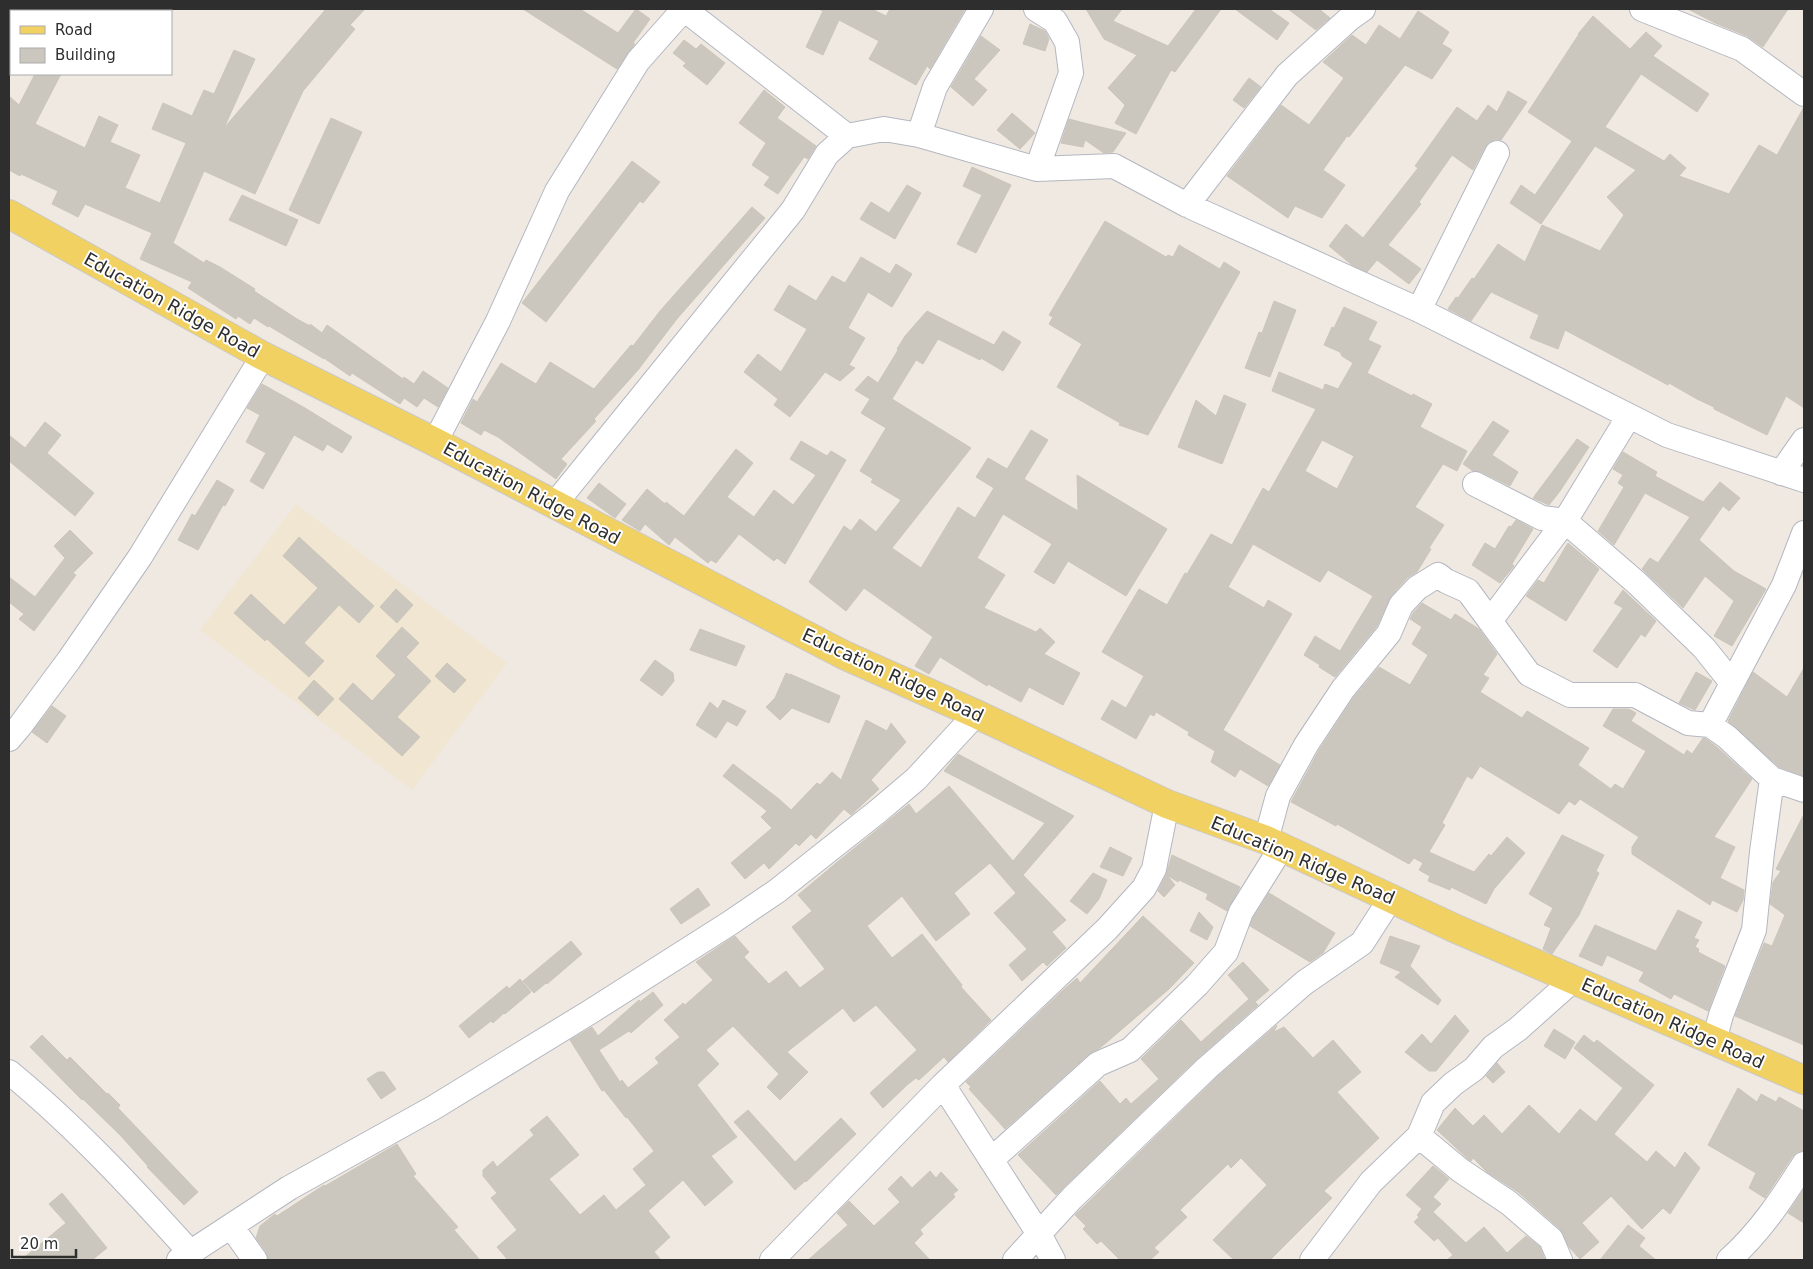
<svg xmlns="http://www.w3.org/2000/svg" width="1813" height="1269" font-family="'DejaVu Sans',sans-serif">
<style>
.education{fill:#f0e6d1}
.building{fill:#cbc7bf;stroke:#cbc5ba;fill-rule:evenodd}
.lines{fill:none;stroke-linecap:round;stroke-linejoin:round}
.minor-casing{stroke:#b4b7c1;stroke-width:26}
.major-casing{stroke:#c9c9c9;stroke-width:30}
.minor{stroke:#fff;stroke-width:24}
.major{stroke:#f2d163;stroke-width:28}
.labels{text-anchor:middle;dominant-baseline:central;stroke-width:4;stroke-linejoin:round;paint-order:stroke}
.street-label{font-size:18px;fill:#2e2e2e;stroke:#fff}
</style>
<rect width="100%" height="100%" fill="#efe9e1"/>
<path class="education" d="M296 504 507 663 412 790 200 630Z"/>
<path class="building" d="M326 9H365L350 25 355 29 303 91 255 194 204 171 173 243 204 263 206 260 220 267 255 289 254 291 297 319 310 326V324L322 333 327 325 403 379 404 377 414 384 423 371 448 388 438 407 424 398 417 407 404 398 400 404 352 373 350 376 324 358V359L269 326 268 327 254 318 250 324 238 316 236 319 188 288 192 282 140 259 152 233 85 204 78 217 52 204 58 191 21 174 20 176 9 170V96L19 105 35 74H61L35 124 85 148 99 116 118 125 110 142 140 155 125 188 160 203 186 143 152 129 163 103 192 116 204 90 214 94 234 50 255 59 224 128Z
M523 9H580L618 33 636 9 650 19 633 43 635 44 617 69Z
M819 9H872L886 16 890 9H965L930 69 927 66 916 85 869 59 879 41 839 20 823 55 806 47 823 11Z
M1086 9H1122L1113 21 1168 46 1196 9H1221L1175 72 1171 70 1136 134 1115 123 1125 105 1108 88 1137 55 1104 39Z
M1235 9H1269L1289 23 1277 40Z
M1288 9H1319L1330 18 1316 30Z
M1688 9H1788L1763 47 1747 36 1715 23Z
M1418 11 1449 32 1442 44 1452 50 1432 79 1405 65 1349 137 1347 136 1323 170 1345 185 1322 218 1295 206 1288 218 1227 176 1281 105 1309 125 1344 78 1323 62 1352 35 1366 45 1379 25 1400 39Z
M1593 16 1630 49 1646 32 1662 46 1653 56 1709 94 1697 112 1641 74 1605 127 1664 161 1670 154 1686 168 1679 176 1729 194 1759 145 1777 155 1804 107V408L1786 396 1767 435 1714 409V407L1697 399 1669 383 1668 385 1565 330 1558 349 1530 338 1539 315 1491 292 1471 321 1448 309 1456 297 1458 298 1472 278 1474 279 1498 244 1525 262 1542 225 1600 251 1624 215 1607 197 1636 170 1595 146 1541 224 1510 203 1521 185 1535 195 1572 141 1528 112 1579 34H1578Z
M1030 24 1045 31 1049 39 1045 51 1023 44Z
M981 36 1000 50 974 79 987 90 973 106 951 87Z
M684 40 696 49 701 44 725 63 707 85 683 66 686 63 673 53Z
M1249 78 1261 87 1244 108 1233 100Z
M764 90 785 107 777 118 816 146 808 159 804 157 778 194 764 185 770 177 752 165 766 143 739 123Z
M1508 91 1527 102 1501 140 1496 139 1489 142 1485 147 1473 170 1452 155 1419 202 1421 204 1388 245 1421 269 1409 284 1377 260 1367 272 1352 265 1329 246 1346 224 1363 238 1418 168 1415 166 1457 107 1477 121 1488 105 1497 112Z
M1012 113 1035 133 1020 149 997 130Z
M331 118 362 132 319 224 289 210Z
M1069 119 1088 124 1126 133 1113 152 1104 153 1085 140 1083 147 1061 143Z
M632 161 660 182 643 203 640 201 546 322 522 303Z
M972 167 1011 185 976 253 957 244 982 195 963 186Z
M907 185 921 193 895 239 860 219 871 202 889 213Z
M242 195 298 220 286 246 229 220Z
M752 207 765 218 676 320 638 370 594 419 596 421 561 459 567 464 556 479 498 437 484 430 481 435 461 423 473 399 477 402 501 363 536 384 550 362 594 389 631 345 633 346 660 311Z
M1105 221 1166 257 1168 255 1173 257 1179 245 1220 269 1224 262 1240 272 1148 435 1119 425 1120 423 1057 387 1082 344 1049 324 1053 317 1049 315Z
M861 257 890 274 896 264 912 274 892 307 868 292 848 328 865 338 849 365 855 368 840 381 825 372 790 417 774 405 778 399 744 372 758 354 781 372 807 329 774 310 789 285 816 301 832 276 845 283Z
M1274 301 1296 310 1270 377 1245 368 1259 332 1262 333Z
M1344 307 1377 322 1368 340 1381 346 1367 373 1412 396 1413 394 1432 404 1420 427 1467 451 1457 471 1443 464 1415 507 1444 525 1429 548 1431 549 1417 572 1407 578 1391 596 1377 626 1335 677 1319 667 1320 665 1304 655 1315 636 1340 651 1373 596 1328 570 1320 582 1253 544 1228 587 1264 608 1268 600 1292 614 1223 730 1280 765 1268 786 1240 769 1235 777 1211 762 1215 751 1188 735 1189 732 1156 712 1154 716 1150 714 1136 739 1101 719 1112 700 1126 708 1144 676 1102 652 1139 589 1167 605 1185 573 1187 574 1211 534 1232 545 1263 488 1269 492 1316 409 1272 391 1279 372 1323 390 1325 384 1338 389 1353 363 1342 356 1340 352 1324 345 1332 327 1334 328ZM1322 440 1354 456 1337 489 1305 471Z
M927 311 994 345 1003 331 1021 342 1003 371 981 358 980 360 938 339 923 364 916 360 892 399 971 448 892 548 921 568 958 507 975 518 994 488 976 477 988 458 1007 469 1031 430 1048 440 1024 479 1078 511 1077 475 1167 529 1126 596 1068 561 1054 584 1034 572 1052 544 1003 514 977 558 1005 575 984 608 1036 632 1040 628 1055 642 1044 654 1080 673 1063 705 1029 687 1021 702 988 684 987 686 940 657 929 674 915 666 933 637 864 588 846 611 809 582 844 526 851 531 860 519 876 532 901 500 871 482 873 479 860 471 886 428 861 413 870 399 855 390 868 376 878 383 898 350 897 349 905 336Z
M262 384 305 408 352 437 342 453 327 444 323 451 294 435 263 489 250 481 266 453 246 442 260 415 247 408Z
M1224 395 1246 404 1222 464 1178 447 1196 400 1216 416Z
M1493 421 1509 431 1492 455 1518 472 1510 486 1481 472 1473 471 1463 464Z
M45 422 61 435 47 453 94 493 75 516 9 461V435L25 448Z
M1577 439 1589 447 1560 491 1549 505 1533 498Z
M801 441 827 456 831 451 846 460 785 564 777 558 774 561 739 534 716 563 711 560 708 563 675 537 669 545 645 524 640 531 622 520 647 489 665 504 666 502 684 516 736 449 753 463 727 497 754 517 774 490 793 505 816 475 790 459Z
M1623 452 1657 472 1655 476 1703 502 1720 482 1740 498 1729 511 1723 506 1699 540 1734 571 1766 589 1732 646 1714 636 1734 601 1705 576 1683 608 1642 569 1650 558 1658 563 1690 517 1645 493 1614 545 1598 531 1624 487 1618 483 1623 475 1613 469Z
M217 480 234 490 225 506 223 505 198 550 178 540 192 514 195 516Z
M599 483 626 504 615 518 587 498Z
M1516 520 1533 529 1512 564 1514 566 1500 583 1472 565 1485 543 1495 549 1509 526 1511 527Z
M70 530 93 553 73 573 76 575 34 631 19 619 24 614 9 602V577L35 597 65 558 54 546Z
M299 537 374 606 359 623 339 605 304 643 324 661 309 677 267 639 265 641 234 613 251 594 284 625 318 588 283 556Z
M1568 543 1599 569 1566 621 1526 596 1538 580 1544 583Z
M396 589 413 605 397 623 380 607Z
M1623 590 1656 621 1645 637 1641 634 1617 668 1593 651 1623 608 1614 603Z
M1422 603 1451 620 1455 614 1479 629 1497 654 1483 675 1489 678 1480 692 1522 718 1527 711 1589 748 1578 765 1611 789 1615 784 1623 789 1646 751 1603 726 1613 709H1629L1636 713 1631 721 1684 755 1687 750 1692 754 1703 738H1705L1718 748 1752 779 1714 837 1735 847 1720 878 1744 890 1743 900 1737 912 1712 900 1710 905 1632 854V847L1639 837 1580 799 1575 805 1569 801 1559 814 1480 766 1472 779 1467 776 1442 823 1445 825 1429 852 1474 872 1489 854 1491 856 1507 837 1525 853 1494 889 1486 904 1451 887 1450 890 1428 881 1430 876 1419 870 1423 863 1414 858 1409 864 1337 824 1336 826 1291 802 1318 752 1354 697 1379 667 1410 685 1428 655 1412 644 1422 627 1410 619 1413 613Z
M402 627 419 643 406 657 431 681 397 717 420 737 402 756 339 699 353 683 372 701 396 675 376 656Z
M700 629 745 646 736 666 690 650Z
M655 660 673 673 674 681 662 696 640 680Z
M447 663 466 680 454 693 435 676Z
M1804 668V776L1779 767 1728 721 1753 672 1787 697Z
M1696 672 1712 681 1695 710 1679 703Z
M786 673 790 675V674L840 696 829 723 792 708 780 720 766 707 775 698Z
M314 680 334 699 318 716 298 698Z
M723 700 746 711 737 726 727 721 716 738 696 725 710 702 718 709Z
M52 706 66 716 47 743 32 732Z
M866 720 887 731 891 723 906 742 871 780 879 789 851 815 844 809 816 839 811 834 799 846 796 843 769 869 764 863 745 879 731 863 772 828 761 817 767 811 723 776 733 764 779 799 791 810 817 783 820 785 832 772 841 780Z
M958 754 1074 816 1023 875 1066 920 1052 932 1066 948 1047 966 1043 962 1022 981 1009 965 1027 949 994 913 1016 893 990 863 954 893 970 914 936 941 902 896 867 926 892 958 922 934 962 985 961 987 991 1020 948 1062 944 1057 919 1080 916 1078 907 1085 883 1108 870 1093 917 1050 876 1005 854 1022 843 1008 787 1052 808 1072 780 1100 767 1087 779 1074 733 1026 706 1050 719 1064 697 1085 737 1137 711 1156 733 1182 705 1206 683 1180 648 1211 670 1237 654 1252 661 1260H508L497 1247 517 1230 491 1198 497 1193 483 1176V1170L493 1161 497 1167 534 1135 530 1130 547 1116 579 1155 549 1179 580 1215 604 1195 616 1210 646 1185 633 1169 654 1151 627 1117 626 1118 604 1090 602 1091 570 1040 592 1027 598 1036 639 1000 640 1002 653 992 663 1005 631 1033 629 1031 599 1050 620 1082 622 1080 628 1088 659 1063 655 1058 680 1037 664 1020 683 1003 685 1005 713 980 696 962 735 936 749 952 744 957 769 984 786 971 800 988 825 969 792 927 812 911 798 895 835 864 909 804 916 814 949 786 1013 861 1045 823 944 771Z
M1804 814V1045L1735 1016 1764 943 1772 946 1785 915 1770 904 1773 882 1781 871 1776 869Z
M1562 835 1604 855 1596 871 1599 873 1579 915 1552 954 1543 949 1551 928 1544 925 1553 908 1529 894Z
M1110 847 1132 858 1123 876 1100 867Z
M1172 855 1240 887 1227 911 1206 899 1208 894 1179 880 1178 882 1167 875 1175 885 1164 897 1158 891 1166 875Z
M1093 873 1107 880 1099 899 1087 914 1070 901Z
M698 888 710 905 681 924 670 909Z
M1269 893 1335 933 1323 953 1310 962 1250 926 1253 918Z
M1678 910 1702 922 1694 938 1699 940 1695 947 1699 949 1698 952 1725 966 1708 1011 1674 994 1671 999 1639 981 1644 972 1607 955 1602 966 1579 956 1595 925 1656 951Z
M1199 912 1213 927 1207 940 1190 931Z
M1143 916 1194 963 1169 989 1100 1048 1089 1054 1005 1129 969 1089 971 1087 966 1082 1061 992 1077 978 1080 983Z
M1390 936 1420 946 1410 966 1441 1000 1438 1005 1395 977 1401 972 1380 963Z
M571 941 582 954 547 984 546 983 534 993 523 981Z
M1243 962 1269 990 1255 1002 1258 1005 1198 1058 1056 1195 1018 1155 1100 1081 1120 1104 1126 1098 1131 1104 1159 1079 1141 1059 1181 1020 1201 1042 1249 999 1228 975Z
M520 979 531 992 505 1014 504 1013 493 1023 491 1021 469 1038 459 1026 507 986 509 989Z
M1455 1015 1469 1031 1436 1071H1429L1405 1052 1422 1034 1431 1044Z
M1277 1025 1274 1032 1284 1027 1313 1058 1333 1040 1361 1072 1337 1092 1379 1138 1324 1191 1332 1198 1270 1260H1234L1213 1240 1267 1185 1241 1158 1231 1168 1228 1164 1180 1210 1187 1217 1154 1248 1159 1252 1150 1260H1120L1101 1241 1097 1244 1083 1229 1086 1226 1075 1215 1216 1078Z
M1554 1029 1575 1042 1565 1059 1544 1046Z
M42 1035 67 1060 70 1057 107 1094 108 1093 120 1105 118 1108 198 1192 184 1205 147 1167 148 1166 120 1135 83 1099 82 1100 30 1047Z
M1584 1035 1594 1043 1597 1040 1654 1085 1614 1134 1647 1162 1656 1151 1675 1168 1685 1152 1700 1168 1670 1214 1663 1208 1642 1229 1611 1196 1582 1223 1599 1242 1580 1259 1569 1247 1560 1229 1518 1192 1487 1172 1473 1158 1471 1161 1468 1159 1437 1130 1455 1108 1473 1126 1484 1115 1502 1134 1529 1105 1559 1134 1580 1109 1596 1122 1623 1088 1574 1048Z
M1497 1063 1505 1072 1493 1083 1486 1076Z
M378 1072H384L396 1089 381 1099 367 1079Z
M1738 1088 1757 1102 1761 1094 1776 1102 1779 1097 1804 1111V1150L1797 1152 1792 1157 1765 1198 1749 1188 1756 1173 1708 1145Z
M748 1110 795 1162 841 1118 856 1134 806 1182 805 1181 795 1190 734 1122Z
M397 1144 416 1174 413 1176 458 1227 454 1230 480 1260H268L266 1252 256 1238 260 1226 275 1214 277 1216 324 1185 325 1186Z
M1433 1166 1449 1179 1433 1197 1441 1204 1433 1212 1466 1243 1484 1227 1507 1253 1526 1236 1540 1247 1545 1260H1447L1453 1255 1438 1238 1434 1241 1414 1222 1419 1217 1417 1215 1422 1209 1406 1195Z
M930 1171 936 1178 941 1172 958 1190 953 1194 955 1197 920 1230 923 1234 914 1243 930 1260H808L848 1225 837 1213 849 1201 874 1226 900 1202 888 1189 901 1176 912 1188Z
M1804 1189V1223L1788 1213Z
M62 1193 107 1248 92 1260H21L66 1223 49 1204Z
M1628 1225 1645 1238 1639 1246 1656 1260H1600Z"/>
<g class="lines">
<g class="minor-casing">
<path id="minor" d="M684 9 847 136
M1036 9 1055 21 1067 42 1071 73 1037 169
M1642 9 1742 49 1804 94
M919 135 935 87 981 9
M1187 205 1287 75 1349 19 1363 9
M1419 310 1497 153
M435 442 498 321 557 191 638 61 684 9
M1781 473 1804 440
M1475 484 1542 518 1565 521 1638 584 1704 648 1732 683
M554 505 793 210 827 154 847 136 884 129 919 135 1037 169 1114 166 1187 205 1419 310 1667 435 1804 480
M1804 533 1784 585 1710 725 1727 737 1772 779 1804 790
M1490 621 1565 521 1629 416
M9 739 20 726 69 660 140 557 263 356
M1266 840 1278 796 1306 745 1343 689 1389 633 1401 605 1417 588 1438 575 1446 581 1468 591 1529 674 1570 695H1635L1688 723 1710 725
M1714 1041 1721 1015 1754 930 1762 852 1772 779
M9 1072C75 1126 133 1189 190 1252
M943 1085 1039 1234 1053 1260
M1419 1136 1460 1170 1509 1203 1551 1239 1560 1260
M991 1160 1098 1064 1130 1050 1197 985 1226 952 1241 912 1281 848
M231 1226 255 1260
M179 1260 289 1188 433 1108 590 1012 730 923 777 891 877 812 916 779 976 714
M772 1260 943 1085 1107 929 1144 888 1154 869 1167 804
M1015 1260 1072 1198 1207 1068 1304 983 1362 943 1391 898
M1312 1260 1371 1182 1419 1136 1433 1103 1453 1084 1474 1069 1493 1047 1518 1029 1573 980
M1729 1260C1761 1231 1781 1200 1804 1164"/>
</g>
<g class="major-casing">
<path id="major" d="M9 214 263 356 435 442 844 655 976 714 1167 804 1266 840 1454 928 1804 1080"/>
</g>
<use href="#minor" class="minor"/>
<use href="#major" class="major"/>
</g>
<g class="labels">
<g class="street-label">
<text transform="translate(172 305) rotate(29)">Education Ridge Road</text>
<text transform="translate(532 493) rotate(28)">Education Ridge Road</text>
<text transform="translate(893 675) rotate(25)">Education Ridge Road</text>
<text transform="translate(1303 860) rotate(23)">Education Ridge Road</text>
<text transform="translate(1673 1023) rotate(24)">Education Ridge Road</text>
</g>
</g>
<rect width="1813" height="1269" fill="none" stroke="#2e2e2e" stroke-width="20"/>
<rect x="10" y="10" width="162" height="65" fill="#ffffff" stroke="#ababab"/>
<rect x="20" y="26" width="25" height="8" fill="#f2d163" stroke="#ababab"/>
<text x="55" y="35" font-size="15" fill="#2e2e2e">Road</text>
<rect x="20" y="48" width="25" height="15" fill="#cbc7bf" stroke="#ababab"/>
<text x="55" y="60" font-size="15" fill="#2e2e2e">Building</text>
<path d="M12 1249v8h64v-8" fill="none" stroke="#2e2e2e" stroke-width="2.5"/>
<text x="20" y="1249" font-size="15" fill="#2e2e2e" stroke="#ffffff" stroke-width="4" paint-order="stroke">20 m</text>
</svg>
